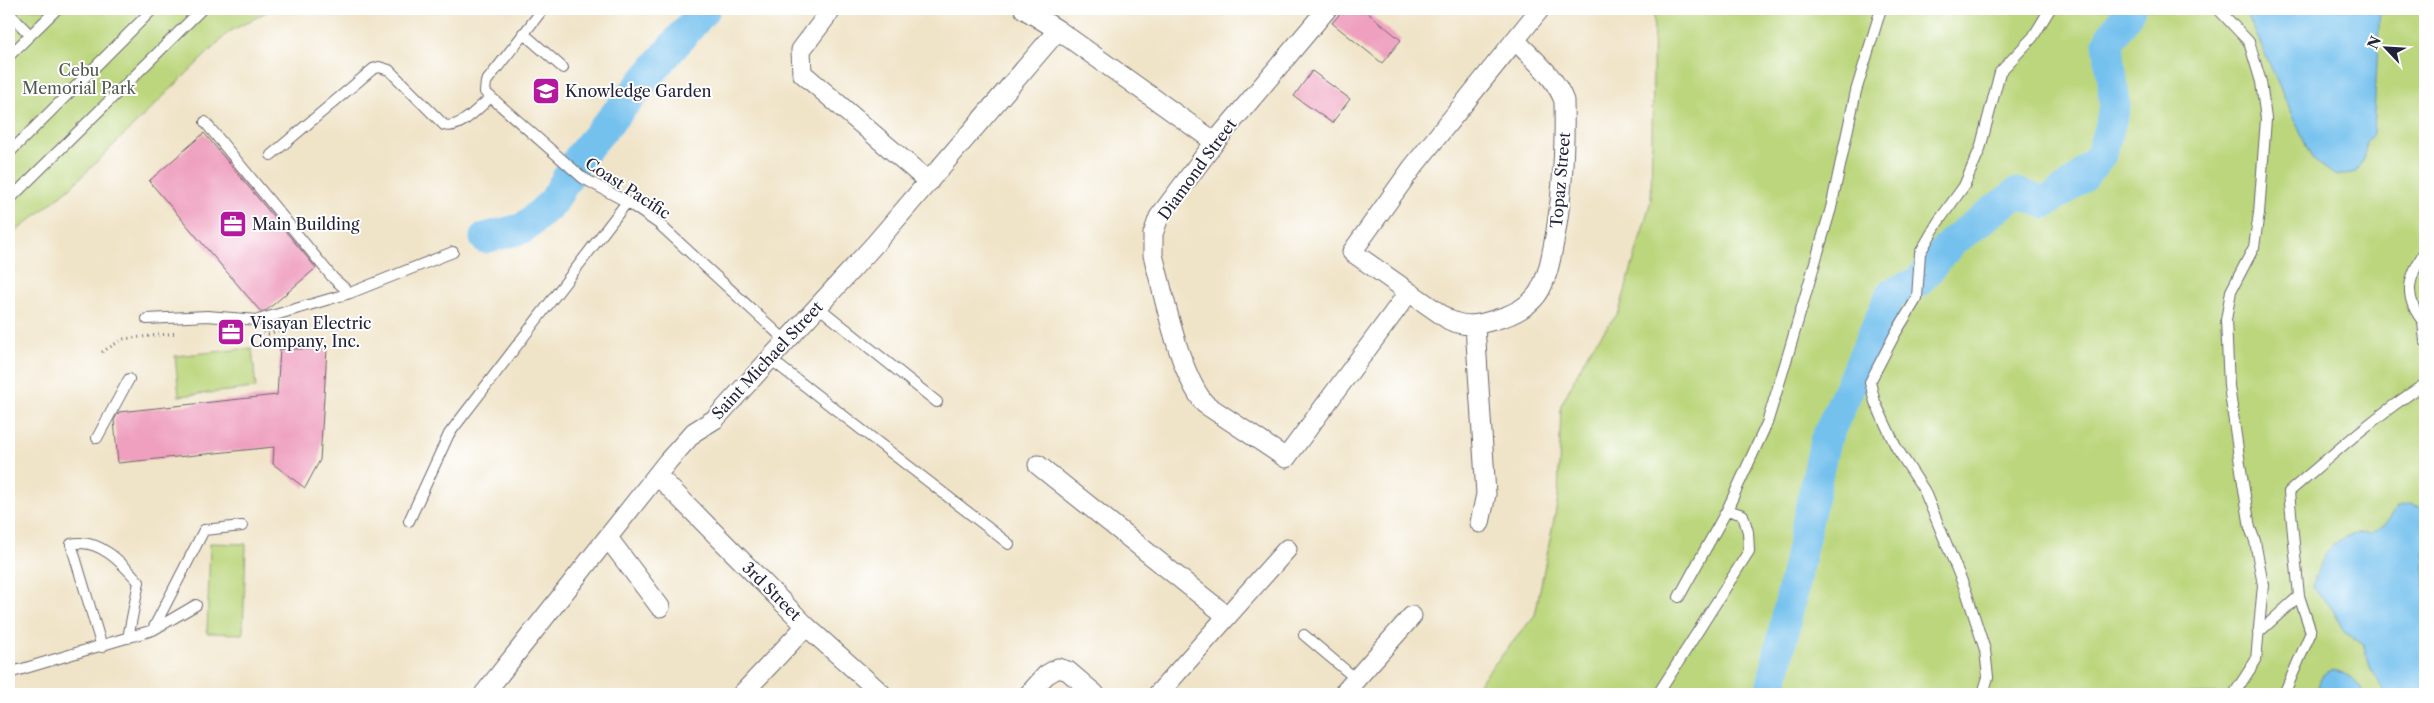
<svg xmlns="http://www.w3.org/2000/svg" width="2434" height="703" font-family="'Libre Caslon Text',serif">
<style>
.green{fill:#bbd67b;stroke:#6e7c5b}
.water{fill:#74c1ee;stroke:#4b7294}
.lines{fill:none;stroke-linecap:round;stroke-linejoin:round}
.river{stroke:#74c1ee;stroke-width:31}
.building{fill:#efa0bf}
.service-casing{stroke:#6a666c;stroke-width:12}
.minor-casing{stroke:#6a666c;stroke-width:21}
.path{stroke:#6a666c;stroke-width:3;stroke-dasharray:1 4;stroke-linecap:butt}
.service{stroke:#fff;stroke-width:10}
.minor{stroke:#fff;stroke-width:19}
.labels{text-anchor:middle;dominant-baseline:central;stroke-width:4;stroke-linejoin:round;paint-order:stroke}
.park-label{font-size:16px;fill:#50584e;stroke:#fff}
.poi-label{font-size:16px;fill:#22223b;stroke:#fff;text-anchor:start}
.street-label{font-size:16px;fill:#22223b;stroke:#fff}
</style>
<rect width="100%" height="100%" fill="#fff"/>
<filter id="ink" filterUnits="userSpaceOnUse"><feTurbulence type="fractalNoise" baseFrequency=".02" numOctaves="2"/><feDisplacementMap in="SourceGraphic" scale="10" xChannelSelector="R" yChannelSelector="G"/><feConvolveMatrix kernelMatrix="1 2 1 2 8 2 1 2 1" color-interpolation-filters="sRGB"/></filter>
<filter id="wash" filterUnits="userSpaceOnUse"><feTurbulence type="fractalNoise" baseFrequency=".0096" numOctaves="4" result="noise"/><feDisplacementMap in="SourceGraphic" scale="20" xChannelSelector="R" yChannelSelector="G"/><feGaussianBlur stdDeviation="1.12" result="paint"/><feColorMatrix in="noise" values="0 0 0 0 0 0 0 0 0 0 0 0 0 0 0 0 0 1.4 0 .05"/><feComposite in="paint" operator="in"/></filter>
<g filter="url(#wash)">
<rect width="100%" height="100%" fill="#f0e4c8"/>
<path class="green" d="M9 9H272L229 32 69 189 9 237Z
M1654 9H2425V694H1470L1535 615 1558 499 1561 405 1590 349 1619 312 1651 200Z
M252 348 256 388 179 396 175 356Z
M210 543 246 544 243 634 207 633Z"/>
<path class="water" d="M2245 9H2380L2373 134 2366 142 2365 157 2356 172 2336 176 2312 159Z
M2411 504 2425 509V694H2385L2371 670 2363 644 2344 632 2333 610 2313 588C2319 557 2336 529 2371 534L2383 526 2398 507Z
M2332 670C2347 672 2357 681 2364 694H2317C2319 683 2320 674 2332 670Z"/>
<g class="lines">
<path class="river" d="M485 238 524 228 553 202 580 156 705 9
M1770 694 1825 441 1891 294 1918 282 1952 242 2017 193 2045 203 2079 180 2101 155 2115 107 2108 43 2130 9"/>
</g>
<g id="blocks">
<path class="building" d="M1344 9H1363L1401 40 1382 63 1332 23Z
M1312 71 1350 99 1332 123 1294 96Z
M204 133 316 268 267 310 261 312 149 181Z
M280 349H327L320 460 305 488 273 464 274 447 118 463 114 420 119 412 277 395Z"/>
</g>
</g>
<g filter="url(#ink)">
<use href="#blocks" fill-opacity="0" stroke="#6a666c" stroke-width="1"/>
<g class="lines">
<g class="service-casing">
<path id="service" d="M543 9 486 82 485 92 583 178 627 202 659 224 785 340
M2218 9 2249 42 2261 82 2266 119 2259 213 2254 247 2231 291 2226 320 2229 386 2239 457 2250 528 2255 541 2263 585 2256 660 2234 694
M9 13 30 35
M523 33 563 68
M9 56 57 9
M9 153 153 9
M271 155 373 69 379 67 389 70 444 125C460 130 479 107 490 98
M9 200 202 9
M2425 251C2408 278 2402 297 2425 324
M350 293 453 252
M817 306 937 402
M147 319 207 316 258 320 350 293 333 278 205 122
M2423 322 2425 341
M769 358 1009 544
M97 438 129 379
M409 521 449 434 627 202
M1679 597 1727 510
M153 629 204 530 242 526
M2258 633 2299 596
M1304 635 1356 679
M102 647 71 544C100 538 122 563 139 582L128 638
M9 673 153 630 196 605
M1658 694 1749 551 1748 532 1743 515 1727 510 1767 423 1787 358 1831 208 1856 91 1881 9
M1983 694 1988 677 1985 650 1966 591 1924 490 1896 447 1875 402 1870 382 1895 334 1917 298 1920 253 1938 222 1964 186 1980 149 2000 72 2033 37 2050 9
M2284 694 2311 632 2299 596 2289 492C2333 454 2376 415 2425 384"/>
</g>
<g class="minor-casing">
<path id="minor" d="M832 9 801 50 802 73 929 182
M1024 9 1058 30 1215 142
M1327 9 1215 142 1159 217 1153 234V255C1165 298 1178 371 1205 404L1286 458 1409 292
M1515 40C1533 59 1555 76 1564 101 1565 149 1563 195 1554 242 1551 258 1548 275 1540 290 1532 305 1513 315 1497 319 1479 325 1467 328 1449 320L1352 252 1412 168 1540 9
M1475 326 1486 494 1480 523
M1038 465 1227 616
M665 483 806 626 882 694
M608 538 660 607
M484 694 668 461 694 432 715 419 875 244 1058 30
M742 694 806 626
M1029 694 1046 675 1058 668 1068 671 1095 694
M1158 694 1287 549
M1343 694 1412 616"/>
</g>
<path class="path" d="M263 333 268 334 309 321
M102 352 123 339 177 333"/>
<use href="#service" class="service"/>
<use href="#minor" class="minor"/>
</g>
</g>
<defs>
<g id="school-square" transform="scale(1.4375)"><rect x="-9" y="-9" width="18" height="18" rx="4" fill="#b5179e" stroke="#fff"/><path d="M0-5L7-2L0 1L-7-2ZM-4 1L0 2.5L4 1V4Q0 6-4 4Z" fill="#fff"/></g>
<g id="office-square" transform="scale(1.4375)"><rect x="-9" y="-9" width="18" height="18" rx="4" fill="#b5179e" stroke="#fff"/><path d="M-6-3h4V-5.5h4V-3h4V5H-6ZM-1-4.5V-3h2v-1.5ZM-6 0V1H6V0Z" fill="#fff"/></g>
</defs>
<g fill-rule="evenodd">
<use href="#school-square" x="546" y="91"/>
<use href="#office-square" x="233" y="224"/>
<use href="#office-square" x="231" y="332"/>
</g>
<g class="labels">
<g class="park-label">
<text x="79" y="70">Cebu<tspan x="79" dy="18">Memorial Park</tspan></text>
</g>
<g class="poi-label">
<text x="565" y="91">Knowledge Garden</text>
<text x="252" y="224">Main Building</text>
<text x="250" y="323">Visayan Electric<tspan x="250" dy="18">Company, Inc.</tspan></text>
</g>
<g class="street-label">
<text transform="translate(1197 169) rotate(-54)">Diamond Street</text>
<text transform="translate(1560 180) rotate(-85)">Topaz Street</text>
<text transform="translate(628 188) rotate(33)">Coast Pacific</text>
<text transform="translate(767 360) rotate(-47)">Saint Michael Street</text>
<text transform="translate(772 591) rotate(45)">3rd Street</text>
</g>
</g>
<rect width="2434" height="703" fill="none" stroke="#fff" stroke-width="30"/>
<g transform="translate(2386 48) rotate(295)" stroke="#ffffff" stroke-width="4" paint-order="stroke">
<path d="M0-4L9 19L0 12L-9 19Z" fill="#22223b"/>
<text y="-8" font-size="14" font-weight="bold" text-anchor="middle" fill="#22223b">N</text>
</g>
</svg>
